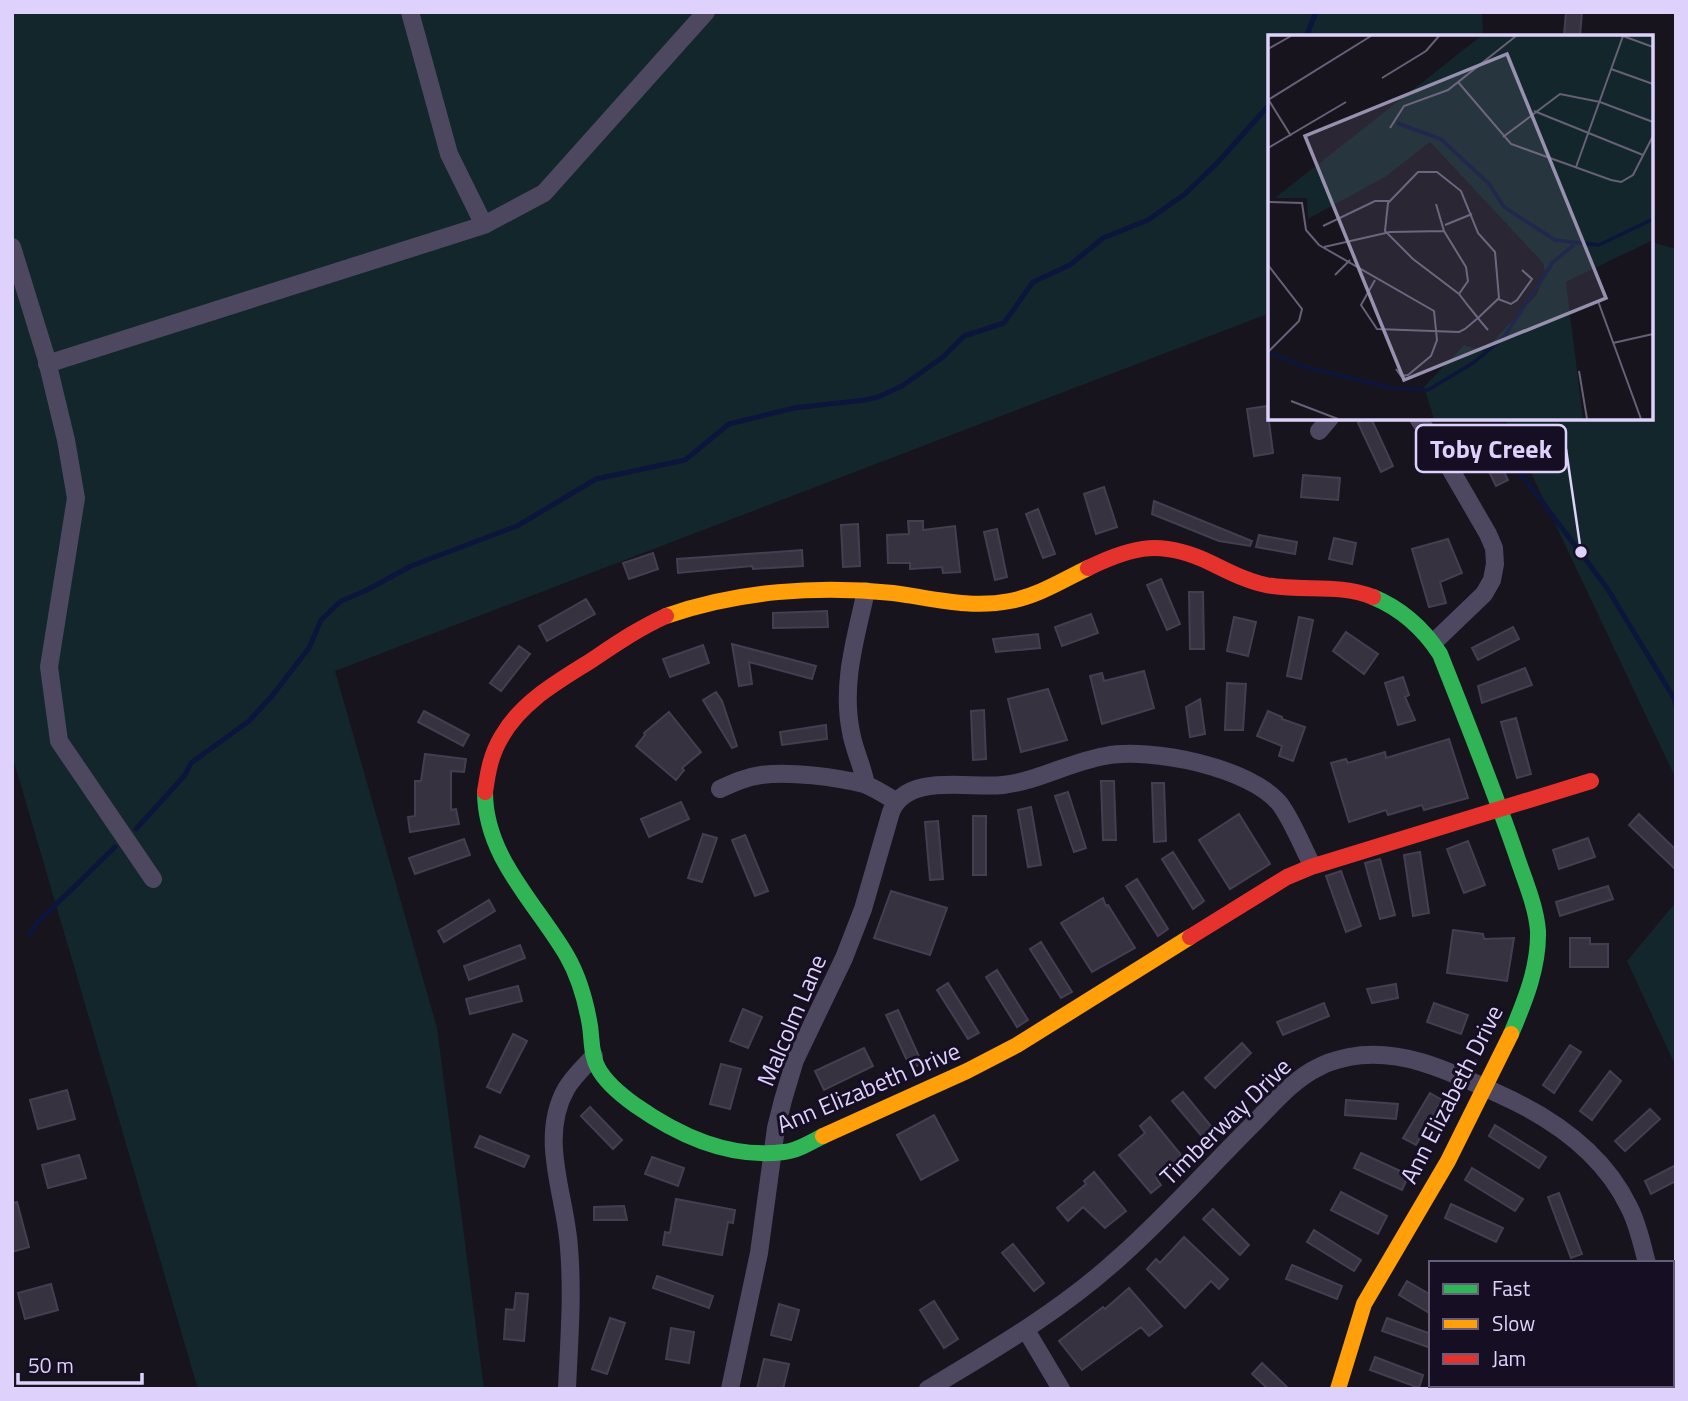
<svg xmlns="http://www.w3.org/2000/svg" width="1688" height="1401" font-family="'Titillium Web',sans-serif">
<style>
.green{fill:#13262b}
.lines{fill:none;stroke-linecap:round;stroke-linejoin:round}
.stream{stroke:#0c163c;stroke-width:5}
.building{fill:#373240;stroke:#453e51;stroke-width:2}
.street{stroke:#4d485f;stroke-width:18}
.fast{stroke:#30b455;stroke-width:16}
.slow{stroke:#ff9f0a;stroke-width:16}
.jam{stroke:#e5322d;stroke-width:16}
.labels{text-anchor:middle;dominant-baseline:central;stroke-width:6;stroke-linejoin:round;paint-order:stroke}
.street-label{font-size:24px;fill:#ded2fd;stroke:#160f23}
.inset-river{fill:none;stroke:#0c163c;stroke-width:3.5}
.inset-road{fill:none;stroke:#676077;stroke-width:2}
.view{fill:#9890af;fill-opacity:0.15;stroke:#9890af;stroke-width:3.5}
.inset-edge{fill:none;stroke:#ded2fd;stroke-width:3.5}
.leader{fill:none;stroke:#ded2fd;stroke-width:2.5}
.callout-dot{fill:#ded2fd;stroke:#160f23;stroke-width:2.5}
.callout{fill:#160f23;stroke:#ded2fd;stroke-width:2.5}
.callout-label{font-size:26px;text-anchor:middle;font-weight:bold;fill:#ded2fd}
</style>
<rect width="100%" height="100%" fill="#17141e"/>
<path class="green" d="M12 12H1482L1483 37H1270V313L335 671 437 1028 484 1389H198L12 755Z
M1651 242 1676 249V779L1505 418H1651Z
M1676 902V1067L1627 961Z"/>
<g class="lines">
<path class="stream" d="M1306 37 1316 12
M1492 418 1513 463 1607 588 1674 698 1676 705
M136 829 185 775 191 763 249 721 272 696 309 648 321 620 341 601 365 591 411 566 517 526 596 479 685 460 729 424 794 408 865 400 878 397 902 386 943 357 964 336 1004 323 1033 282 1070 265 1103 238 1148 220 1185 194 1218 162 1270 104
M30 934 37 923 115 847"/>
</g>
<path class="building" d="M1566 12H1582L1580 36 1564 35Z
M1267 406 1273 453 1254 456 1247 409Z
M1367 418H1371L1393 466 1381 472 1358 423Z
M1482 426 1508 480 1496 486 1470 433Z
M1303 475 1340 478 1338 500 1301 497Z
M1104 487 1117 527 1096 534 1084 494Z
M1154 501 1252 541 1250 546 1219 541 1152 514Z
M1038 509 1055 554 1043 558 1026 514Z
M908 521H923V530L955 526 960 572 943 573 942 567 910 569V563H888L887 535 909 534Z
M858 524 860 566 843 567 841 525Z
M997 529 1007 577 995 580 984 532Z
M1259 535 1297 542 1295 554 1256 547Z
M1334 538 1356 543 1352 564 1329 559Z
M1448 539 1462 573 1440 582 1446 603 1429 607 1412 549Z
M802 550 803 566 753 569 752 566 678 573 677 559Z
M653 553 658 569 629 579 623 563Z
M1161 579 1180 624 1167 630 1147 585Z
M1189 592H1203L1204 649H1190Z
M586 599 595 614 547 641 539 626Z
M827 611 828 627 773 628V613Z
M1091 614 1098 633 1062 646 1055 627Z
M1234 617 1256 622 1248 656 1227 651Z
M1299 617 1313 620 1301 679 1287 676Z
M1513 627 1519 639 1478 660 1472 648Z
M1346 632 1378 654 1364 674 1333 651Z
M1038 634 1040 648 996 652 993 639Z
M732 644 816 666 812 679 749 662 752 684 739 686Z
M703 645 709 663 670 677 663 659Z
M519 646 530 654 501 691 490 683Z
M1525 668 1532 685 1482 703 1478 686Z
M1144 671 1154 708 1102 724 1090 676 1102 673 1104 681Z
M1403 677 1409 695 1405 697 1415 720 1398 725 1385 683Z
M1227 683 1246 684 1243 730H1225Z
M1048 689 1067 740 1021 752 1008 699Z
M716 692 722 701 737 746 732 748 703 700Z
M1200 699 1205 734 1190 737 1186 707Z
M984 710 986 759 973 760 971 711Z
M424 711 469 735 463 746 418 722Z
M1268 711 1282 717V719L1305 727 1293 761 1279 756 1282 746 1257 736Z
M669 712 701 752 682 768 684 770 676 780 636 746 645 735 644 733Z
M1516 718 1531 774 1517 778 1501 722Z
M826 725 827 739 782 745 780 732Z
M1449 739 1468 798 1424 810 1422 805 1388 815 1386 810 1349 822 1331 763 1346 759 1348 763 1385 752 1386 758Z
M425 754 466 759 464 772 451 771V810L456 809 459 824 410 832 408 817 415 816V781H421Z
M1101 781H1114L1116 840H1103Z
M1152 783H1164L1166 841 1154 842Z
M1068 792 1086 848 1074 852 1055 796Z
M681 802 689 819 649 837 641 819Z
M1031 807 1041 865 1028 867 1018 810Z
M1239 814 1270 864 1230 889 1199 840Z
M1639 814 1676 850V870L1629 825Z
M973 816H986V875H973Z
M938 821 943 879 930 880 925 822Z
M703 834 717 838 702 882 688 878Z
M745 835 768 891 755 896 732 840Z
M1588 838 1595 857 1559 869 1553 850Z
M464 839 470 855 415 874 409 858Z
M1468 841 1485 885 1464 893 1447 849Z
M1173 852 1204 901 1193 909 1162 859Z
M1420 852 1429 913 1413 916 1404 855Z
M1380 859 1395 915 1380 919 1365 863Z
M1341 871 1361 926 1346 932 1326 876Z
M1137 879 1168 929 1158 936 1126 886Z
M1608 886 1613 899 1560 916 1556 902Z
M891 891 947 908 930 955 874 938Z
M1103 898 1106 906 1108 905 1135 948 1092 972 1061 923Z
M489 900 495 911 444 942 438 931Z
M1453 930 1483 934 1484 939 1514 938 1507 981 1447 973Z
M1570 938H1590V944H1608V967H1570Z
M1041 942 1072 992 1061 998 1030 949Z
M520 945 525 958 469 980 464 966Z
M997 970 1028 1020 1017 1027 986 977Z
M948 983 979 1033 968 1039 937 990Z
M1396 984 1398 998 1372 1003 1367 989Z
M518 986 522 1001 470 1014 466 999Z
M1324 1003 1329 1016 1283 1035 1277 1022Z
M1434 1003 1468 1015 1461 1034 1427 1022Z
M743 1009 762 1017 748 1048 730 1041Z
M898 1010 922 1063 911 1069 886 1015Z
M513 1034 527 1041 500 1093 487 1087Z
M1242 1043 1251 1053 1215 1088 1205 1078Z
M1570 1045 1581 1052 1554 1093 1543 1085Z
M864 1048 873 1066 824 1090 815 1071Z
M721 1064 741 1069 730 1109 710 1104Z
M1610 1071 1621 1081 1592 1120 1580 1111Z
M67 1090 75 1119 38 1129 30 1100Z
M1183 1092 1215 1131 1204 1139 1172 1101Z
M1430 1093 1442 1100 1416 1145 1403 1138Z
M1346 1100 1398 1104 1396 1119 1345 1115Z
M590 1107 622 1140 613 1149 581 1116Z
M1650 1109 1660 1119 1625 1151 1615 1141Z
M934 1115 958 1160 921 1180 897 1135Z
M1150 1117 1182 1156 1156 1178 1161 1185 1151 1193 1119 1155 1145 1133 1140 1126Z
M1495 1125 1546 1157 1539 1168 1489 1136Z
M480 1136 529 1156 524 1167 475 1147Z
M1361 1153 1409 1175 1402 1190 1354 1168Z
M79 1155 86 1178 48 1188 42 1165Z
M652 1157 684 1168 678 1186 645 1174Z
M1676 1165V1181L1651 1194 1645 1181Z
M1472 1168 1523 1199 1515 1211 1465 1180Z
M1094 1172 1126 1211 1105 1228 1083 1207 1068 1221 1057 1208 1086 1184 1084 1181Z
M1341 1192 1387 1216 1378 1234 1331 1210Z
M1559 1193 1582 1254 1571 1258 1548 1197Z
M676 1199 735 1210 733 1223 728 1222 722 1255 663 1245 665 1232 670 1233Z
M17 1202 29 1247 12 1252V1203Z
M1451 1204 1503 1228 1496 1242 1445 1218Z
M624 1206 627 1220H594V1207Z
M1213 1209 1249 1245 1240 1255 1203 1219Z
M1314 1230 1361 1260 1354 1271 1307 1242Z
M1184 1237 1228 1279 1219 1289 1211 1281 1185 1308 1147 1269 1156 1259 1160 1263Z
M1013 1244 1044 1283 1034 1291 1002 1253Z
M1292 1265 1342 1286 1337 1299 1286 1279Z
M657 1276 713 1296 709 1308 653 1288Z
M1407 1281 1431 1295V1314L1399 1295Z
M51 1284 58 1310 25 1319 18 1293Z
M1129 1288 1162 1326 1149 1336 1141 1327 1082 1370 1059 1341 1103 1307 1105 1309Z
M516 1293 528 1294 524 1341 504 1339 506 1309 514 1310Z
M934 1301 958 1339 944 1348 920 1310Z
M779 1304 799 1310 791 1340 771 1335Z
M610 1318 625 1323 607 1374 592 1369Z
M1387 1318 1431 1334V1348L1382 1331Z
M671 1328 694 1332 689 1363 666 1359Z
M1375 1357 1423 1375 1419 1388 1370 1370Z
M764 1359 789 1364 783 1389H757Z
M1262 1363 1289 1389H1268L1252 1374Z"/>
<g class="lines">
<path class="street" d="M410 12 449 154 484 225
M12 247 46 357 66 440 76 498 49 667 59 741 153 879
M47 364 484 225 544 193 706 12
M1418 418 1444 458 1488 534 1494 548 1495 564 1492 580 1484 594 1434 642
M1319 431 1330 418
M866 591C856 637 841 684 851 732 854 750 863 767 866 785
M720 789C733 783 746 777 761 775 790 771 835 777 864 784 875 788 887 796 897 802
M1026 1330 1061 1389
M567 1389C569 1342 573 1295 569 1248 566 1196 538 1139 566 1089 573 1077 584 1067 594 1056
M730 1389 759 1253 776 1128 783 1100 795 1060 844 958 863 909 891 812C907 772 969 789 1003 785 1038 781 1070 762 1105 756 1150 747 1250 767 1280 804 1293 822 1302 846 1312 865
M928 1389C995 1349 1062 1310 1120 1257 1166 1216 1208 1169 1251 1126 1271 1106 1293 1079 1319 1067 1327 1062 1340 1059 1349 1057 1403 1047 1453 1073 1501 1095 1554 1119 1603 1153 1629 1207 1638 1224 1642 1245 1647 1263
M1667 1389 1668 1385"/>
<path class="fast" d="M1373 597C1402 609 1423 628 1440 654 1466 720 1493 787 1516 854 1524 879 1536 905 1538 931 1539 967 1525 1001 1511 1034
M485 792C485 857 536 903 567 956 579 977 586 1002 590 1026 592 1040 591 1055 598 1068 606 1083 621 1095 635 1105 679 1136 729 1159 784 1152 797 1151 811 1142 823 1136"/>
<path class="slow" d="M666 616C737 591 818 585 893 593 932 598 970 609 1010 601 1038 596 1063 580 1088 568
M823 1136 967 1071 1017 1045 1190 937
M1338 1389 1364 1304 1448 1161 1511 1034"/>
<path class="jam" d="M1088 568C1135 545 1163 540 1211 563 1229 572 1247 581 1266 585 1302 592 1338 583 1373 597
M485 792C488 771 491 754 502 736 522 701 559 681 592 660 616 644 639 628 666 616
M1190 937 1287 877 1311 867 1591 781"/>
</g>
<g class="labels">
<g class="street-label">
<text transform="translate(791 1020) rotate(-67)">Malcolm Lane</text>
<text transform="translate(868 1087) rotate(-23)">Ann Elizabeth Drive</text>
<text transform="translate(1451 1094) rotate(-63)">Ann Elizabeth Drive</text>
<text transform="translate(1225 1121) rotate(-44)">Timberway Drive</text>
</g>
</g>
<g transform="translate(1268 35)">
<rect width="385" height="385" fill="#17141e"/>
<path d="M213 1H385V205L298 247 315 384H166L156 352 196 310 216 316 269 259 277 237 275 228 162 107 117 142 40 184 39 163H7Z" fill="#13262b"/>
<path class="inset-river" d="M129 88 173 104 221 149 236 172 287 205 331 210 385 184M3 318 34 331 124 353 160 355 205 328 236 302 285 227 306 210"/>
<path class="inset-road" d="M355 1 385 12M0 14 23 1M343 34 385 49M114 43 158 16 171 1M190 47 243 109 343 145 353 147 365 140 385 101M0 64 23 101M0 65 103 1M266 76 375 120M122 93 136 71 180 55 248 1M235 102 292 59 332 67 385 87M0 113 78 67M308 132 355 1M0 167 34 168 38 195 51 210 166 276 169 305 163 321 140 340 133 341 128 334M168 169 176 196 198 232 200 246 191 259M177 190 204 179M55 191 107 166H121M56 212 122 197 176 196M0 230 34 274 31 286 0 317M67 240 82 225M107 245 93 270 109 294 191 297 197 294 210 283 231 263 227 217 210 198 193 156 169 137H150L120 168 117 196 145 224 191 259 201 272 210 283 214 288 220 295M230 264 243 269 249 265 264 244 254 235M330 266 373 384M345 308 385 299M311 336 319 384M23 366 70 384"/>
<path class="view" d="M239 19 338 263 136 345 37 101Z"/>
<rect width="385" height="385" class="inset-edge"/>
</g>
<path class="leader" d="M1581 552L1566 449"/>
<circle class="callout-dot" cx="1581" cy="552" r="7"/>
<rect class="callout" x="1416" y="425" width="150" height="47" rx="7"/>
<g class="callout-label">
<text x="1491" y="458">Toby Creek</text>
</g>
<rect width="1688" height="1401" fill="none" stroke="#ded2fd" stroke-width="28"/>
<rect x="1429" y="1261" width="245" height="126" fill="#160f23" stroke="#665d7a" stroke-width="2"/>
<rect x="1443" y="1284" width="35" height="10" fill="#30b455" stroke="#665d7a" stroke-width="2"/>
<text x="1492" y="1296" font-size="21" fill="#ded2fd">Fast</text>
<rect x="1443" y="1319" width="35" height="10" fill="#ff9f0a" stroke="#665d7a" stroke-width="2"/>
<text x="1492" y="1331" font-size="21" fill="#ded2fd">Slow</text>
<rect x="1443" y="1354" width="35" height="10" fill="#e5322d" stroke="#665d7a" stroke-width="2"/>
<text x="1492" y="1366" font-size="21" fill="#ded2fd">Jam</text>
<path d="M18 1373v10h124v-10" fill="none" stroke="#ded2fd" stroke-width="3.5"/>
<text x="28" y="1373" font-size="21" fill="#ded2fd" stroke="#160f23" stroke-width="5" paint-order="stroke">50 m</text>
</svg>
